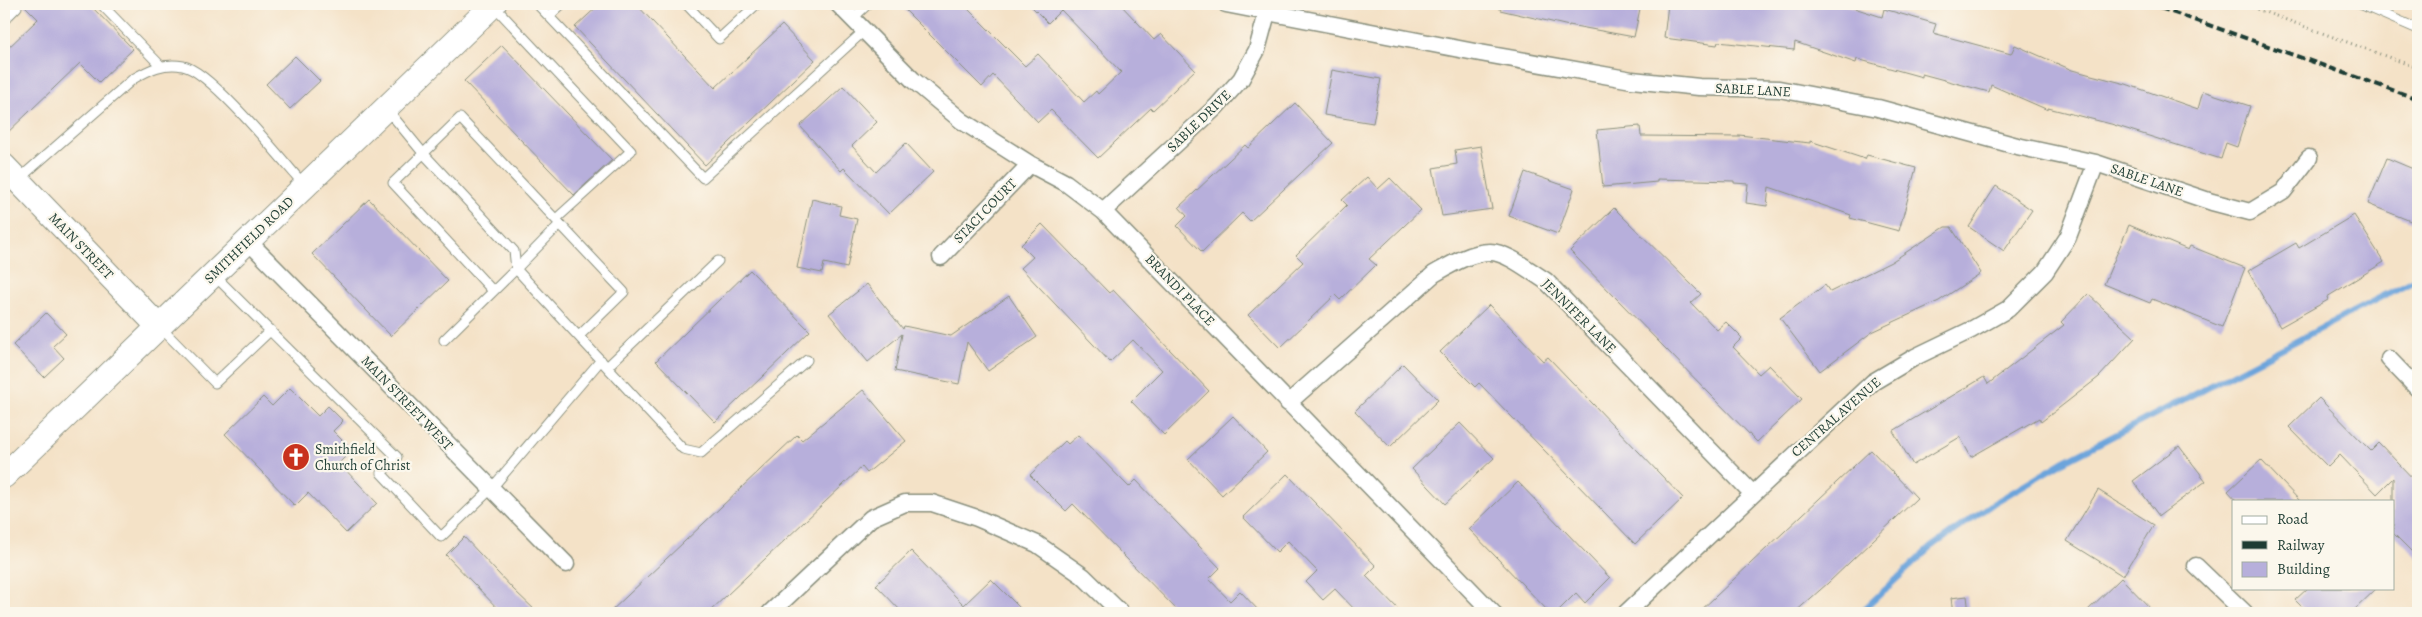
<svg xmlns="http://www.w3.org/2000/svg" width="2422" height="617" font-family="Alegreya,serif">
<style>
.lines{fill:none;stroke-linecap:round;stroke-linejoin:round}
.stream{stroke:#6ca4db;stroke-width:6}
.building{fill:#b7afdb}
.lane-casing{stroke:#8a907e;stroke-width:11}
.street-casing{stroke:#8a907e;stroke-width:19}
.secondary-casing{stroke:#8a907e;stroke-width:26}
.path{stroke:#8a907e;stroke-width:3;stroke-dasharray:1 4;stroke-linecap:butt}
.lane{stroke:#fff;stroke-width:9}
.street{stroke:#fff;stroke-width:16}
.secondary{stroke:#fff;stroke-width:24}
.rail{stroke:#1f3d34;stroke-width:4;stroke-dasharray:8 4;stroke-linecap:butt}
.labels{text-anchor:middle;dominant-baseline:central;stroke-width:4.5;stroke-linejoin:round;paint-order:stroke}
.street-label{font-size:14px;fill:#1f3d34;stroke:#fbf7ec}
.poi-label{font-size:14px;fill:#1f3d34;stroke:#fbf7ec;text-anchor:start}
</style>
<rect width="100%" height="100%" fill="#fbf7ec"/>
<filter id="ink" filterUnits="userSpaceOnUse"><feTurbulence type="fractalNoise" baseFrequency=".02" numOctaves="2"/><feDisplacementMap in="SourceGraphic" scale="10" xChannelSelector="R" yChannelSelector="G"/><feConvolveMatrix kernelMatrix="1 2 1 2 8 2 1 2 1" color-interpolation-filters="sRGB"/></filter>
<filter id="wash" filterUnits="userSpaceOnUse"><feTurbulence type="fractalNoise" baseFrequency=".0096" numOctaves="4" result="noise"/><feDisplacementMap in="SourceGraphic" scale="20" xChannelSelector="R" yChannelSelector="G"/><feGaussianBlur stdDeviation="1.12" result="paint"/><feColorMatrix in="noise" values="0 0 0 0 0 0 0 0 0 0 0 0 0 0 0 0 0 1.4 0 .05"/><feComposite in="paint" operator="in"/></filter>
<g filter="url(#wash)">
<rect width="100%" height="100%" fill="#f4e2c7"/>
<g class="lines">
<path class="stream" d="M1860 613 1931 547 1994 503 2063 462 2418 278"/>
</g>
<g id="blocks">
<path class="building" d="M23 4H89L133 49 99 82 80 63 4 136V52L38 19Z
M600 4H636L715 88 782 25 815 60 705 165 575 27Z
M899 4H963L1025 66 1038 54 1084 102 1096 91 1098 94 1121 72 1061 10 1048 23 1029 4H1120L1154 40 1161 34 1195 70 1153 110 1151 108 1098 158 1051 110 1038 122 993 75 982 87Z
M1501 4H1641L1634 37 1569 25V26L1500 10Z
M1668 4H1842L1882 17 1884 9 1936 24 1933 33 2011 54 2015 45 2072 70 2126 84 2198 109 2203 91 2250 106 2237 147 2226 143 2221 159 2111 124 2048 108V110L1991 85 1989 92 1922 74V77L1857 59 1856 63 1795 42 1794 50 1718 42 1717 45 1664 38Z
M502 45 612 160 574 195 464 81Z
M295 56 320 81 290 109 266 84Z
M1332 70 1381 79 1373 123 1324 115Z
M843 86 877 122 852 146 876 172 906 143 933 172 889 214 844 168 841 171 800 126Z
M1295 103 1333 143 1250 221 1242 213 1202 252 1177 226 1187 216 1179 207 1245 145 1248 148Z
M1640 126 1641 136 1739 137V135L1810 143V141L1865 159 1867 155 1916 168 1899 231 1850 218 1851 215 1769 187 1767 206 1746 203 1748 184 1734 183V181L1657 179V182L1603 187 1597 130Z
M1481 146 1492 209 1442 216 1433 168 1457 164 1455 150Z
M2387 158 2418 171V224L2368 204Z
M1525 172 1574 189 1558 234 1509 216Z
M1367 177 1378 189 1390 178 1421 210 1369 259 1376 265 1340 300 1335 295 1280 348 1248 315 1303 262 1296 255 1347 205 1342 200Z
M1996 186 2032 210 2004 251 1969 227Z
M369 199 448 281 391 336 312 254Z
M812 199 841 206 839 215 857 219 847 268 824 263 822 273 797 268Z
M1614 208 1701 294 1691 303 1717 330 1726 322 1742 338 1733 347 1759 374 1769 365 1802 399 1757 442 1570 251Z
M2354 215 2384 262 2327 297 2328 300 2280 327 2248 271 2296 243 2299 248Z
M1042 224 1109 293 1113 290 1209 391 1164 435 1131 401 1162 370 1133 340 1110 362 1021 268 1033 257 1021 245Z
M2129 225 2188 250 2190 246 2245 268 2222 327 2152 299 2150 303 2104 284Z
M1945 227H1951L1981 273 1939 301 1872 332 1820 371 1780 318 1825 285 1830 292 1891 262Z
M750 270 810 331 715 422 656 361Z
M867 284 903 329 904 326 951 336 1009 296 1037 337 988 371 967 342 959 384 895 371 902 334 868 362 829 314Z
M2088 294 2135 338 2099 377 2041 422 2039 418 1971 457 1960 437 1913 465 1893 431 1984 377 1988 384 2064 325 2061 322Z
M1489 305 1543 361 1548 357 1683 498 1635 544 1479 383 1475 387 1440 352Z
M46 313 66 334 53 346 64 358 44 377 13 345Z
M1403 364 1438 400 1390 447 1355 411Z
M290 388 318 416 328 406 343 421 333 431 352 450 339 463 377 503 346 533 308 493 295 506 225 434 263 397 272 406Z
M863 390 906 441 867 473 862 467 708 613H609L797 435 802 440Z
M2319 398 2371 451 2379 443 2418 484V558L2393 533V478L2377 494 2340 455 2328 467 2289 427Z
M1233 416 1267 452 1222 495 1188 459Z
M1460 423 1494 458 1445 504 1412 469Z
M1078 435 1129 487 1136 480 1220 568 1209 579 1230 601 1240 591 1261 613H1180L1073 504 1066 511 1030 475 1065 441 1068 444Z
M2179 446 2206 481 2159 516 2133 481Z
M1871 450 1917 498 1828 583 1794 613H1698Z
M2261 460 2300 501H2237L2228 491Z
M1287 474 1376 566 1366 576 1402 613H1358L1335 589 1323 600 1306 582 1317 571 1288 541 1277 552 1243 517Z
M1518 482 1610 578 1585 603 1576 593 1556 613H1550L1469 529Z
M2098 490 2154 525 2123 576 2067 541Z
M464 537 513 589 538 613H502L446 555Z
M911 551 964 605 991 579 1025 613H903L876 585Z
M2121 578 2155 613H2085Z
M2308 588H2377L2351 613H2308L2295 600Z
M1967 596 1969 613H1953L1951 598Z"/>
</g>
</g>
<g filter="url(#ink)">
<use href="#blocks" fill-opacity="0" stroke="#8a907e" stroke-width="1"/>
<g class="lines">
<g class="lane-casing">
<path id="lane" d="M101 4 161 66
M537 4 703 178 864 31
M686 4 719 39 757 4
M2360 4 2418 29
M493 5 631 151 556 219
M549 16 562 4
M852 19 868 4
M4 20 17 7
M386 108 423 153 514 251 516 269 444 340
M19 179 133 79C149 70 163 62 183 66 211 71 283 161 305 186
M214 275 397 457 381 473 441 537 491 489 601 360
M493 291 393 183 460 118 560 224
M161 328 215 383 271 330
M579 336 624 292 560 224 516 269 683 449 701 453 807 360
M607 367 718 261"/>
</g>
<g class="street-casing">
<path id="street" d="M838 4 913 80 962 121 1030 164 1066 183 1103 211 1493 613
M1226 4 1480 53 1632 80 1699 87 1779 89 1878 108 2017 146 2096 163 2212 202 2250 212 2283 192 2309 158
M1103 211 1216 107 1241 79 1257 50 1267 13
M248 241 566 564
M941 257 1030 164
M2389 359 2418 389
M1288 403 1434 274C1450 265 1471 252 1490 252 1507 252 1531 272 1546 281L1752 493
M2196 566 2245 613
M770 613 871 518 905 503H932L977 518 1037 544 1083 576 1121 613
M1626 613 1873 382 1915 357 1971 330 2008 309 2045 272 2068 237 2096 163"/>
</g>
<g class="secondary-casing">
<path id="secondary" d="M4 166 159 327
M4 476 494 4"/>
</g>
<path class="path" d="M2243 4 2418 68"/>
<use href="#lane" class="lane"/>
<use href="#street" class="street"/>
<use href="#secondary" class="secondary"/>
<path class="rail" d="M2149 4 2418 99"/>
</g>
</g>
<defs>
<g id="church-disc" transform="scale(1.4375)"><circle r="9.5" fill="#c8321e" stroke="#fbf7ec"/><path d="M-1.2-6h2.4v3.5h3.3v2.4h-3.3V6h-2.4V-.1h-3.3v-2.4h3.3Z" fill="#fff"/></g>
</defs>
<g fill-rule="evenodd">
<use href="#church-disc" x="296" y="457"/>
</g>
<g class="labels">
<g class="street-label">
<text transform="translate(1753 90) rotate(3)">SABLE LANE</text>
<text transform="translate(1199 121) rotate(-44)">SABLE DRIVE</text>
<text transform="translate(2147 180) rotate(19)">SABLE LANE</text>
<text transform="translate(985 211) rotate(-46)">STACI COURT</text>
<text transform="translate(249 240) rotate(-44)">SMITHFIELD ROAD</text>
<text transform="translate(81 246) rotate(46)">MAIN STREET</text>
<text transform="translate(1180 290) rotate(46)">BRANDI PLACE</text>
<text transform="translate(1579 316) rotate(45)">JENNIFER LANE</text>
<text transform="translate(407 403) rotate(46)">MAIN STREET WEST</text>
<text transform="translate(1836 417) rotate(-41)">CENTRAL AVENUE</text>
</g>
<g class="poi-label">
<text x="315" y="449">Smithfield<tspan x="315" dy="16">Church of Christ</tspan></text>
</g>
</g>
<rect width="2422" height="617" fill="none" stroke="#fbf7ec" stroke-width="20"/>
<rect x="2232" y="500" width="162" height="90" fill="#fbf7ec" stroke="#a3ada2"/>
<rect x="2242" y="516" width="25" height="8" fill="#ffffff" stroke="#a3ada2"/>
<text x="2277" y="524" font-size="15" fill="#1f3d34">Road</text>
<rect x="2242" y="541" width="25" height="8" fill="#1f3d34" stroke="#a3ada2"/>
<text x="2277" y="550" font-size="15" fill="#1f3d34">Railway</text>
<rect x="2242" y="562" width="25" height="15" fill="#b7afdb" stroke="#a3ada2"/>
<text x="2277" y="574" font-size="15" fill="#1f3d34">Building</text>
</svg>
